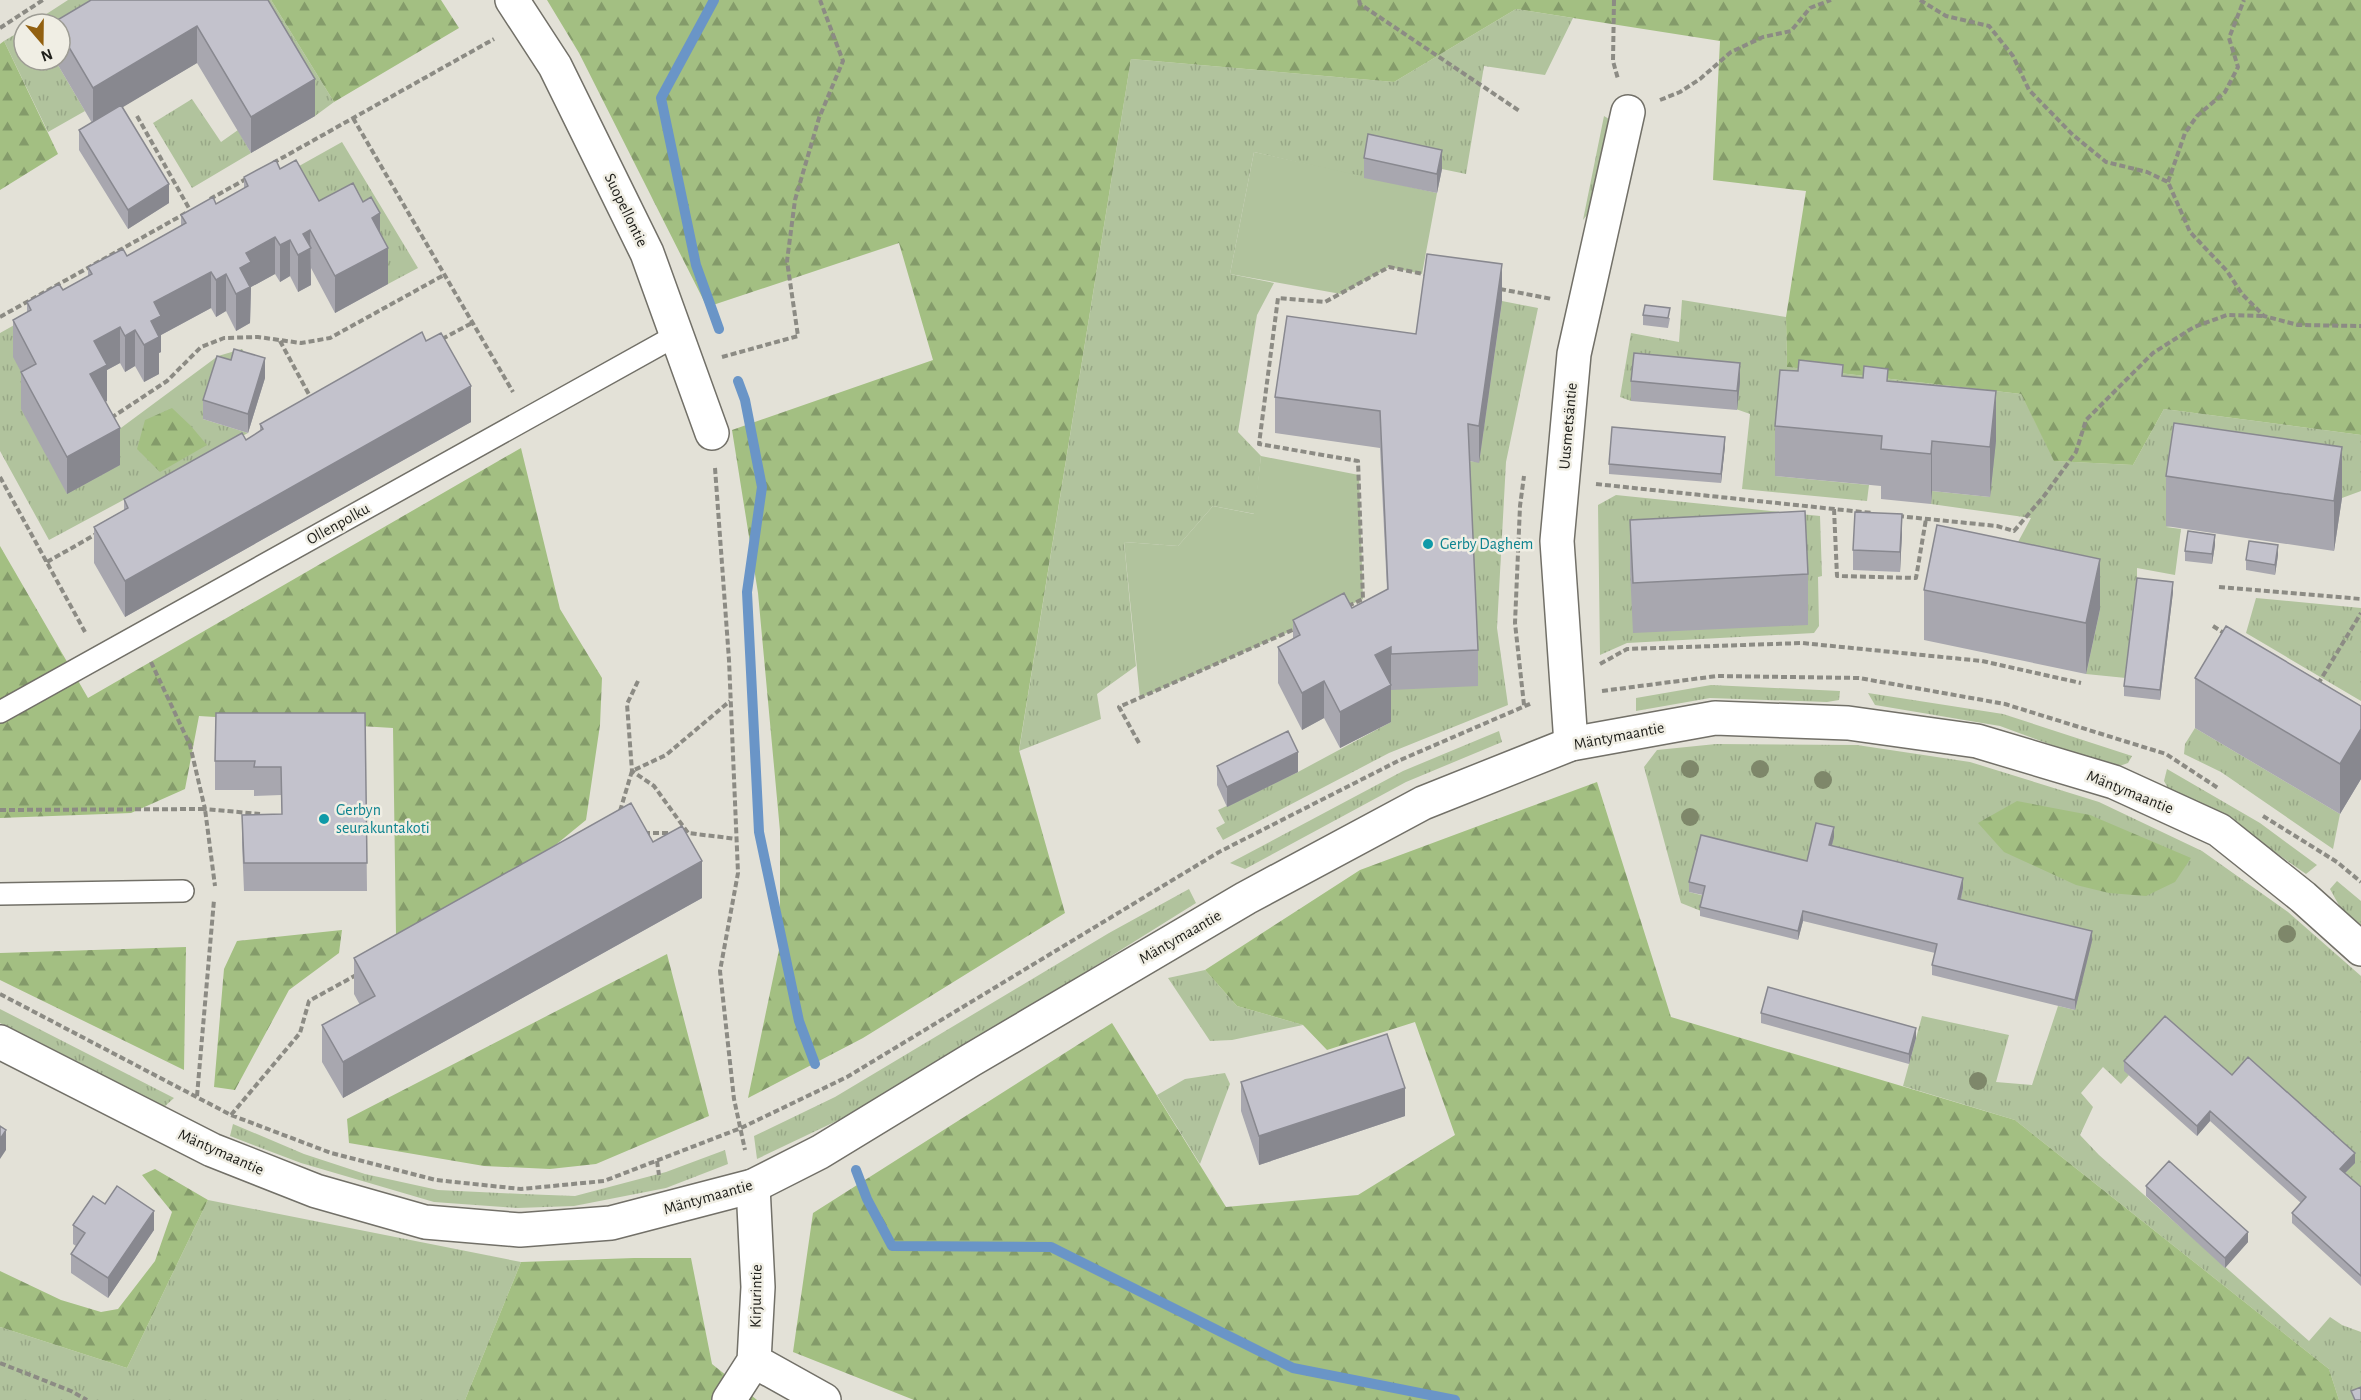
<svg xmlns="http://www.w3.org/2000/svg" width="2361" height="1400" font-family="'Alegreya Sans',sans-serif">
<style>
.grass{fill:url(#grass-tufts)}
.forest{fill:url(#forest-firs)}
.green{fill:#b1c39d}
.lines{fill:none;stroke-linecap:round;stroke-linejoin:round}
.stream{stroke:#6a95c7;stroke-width:10}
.service-casing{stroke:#727068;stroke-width:24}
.minor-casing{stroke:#727068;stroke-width:36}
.tertiary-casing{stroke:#727068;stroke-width:36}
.path{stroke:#8c8b84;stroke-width:4;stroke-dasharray:6 3;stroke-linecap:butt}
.service{stroke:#fff;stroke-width:21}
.minor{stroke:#fff;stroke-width:33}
.tertiary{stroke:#fff;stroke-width:33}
.tree{fill:#7e876a}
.wall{fill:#a8a7af}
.shaded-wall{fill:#88888f}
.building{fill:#c3c2cc;stroke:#88888f;stroke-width:1.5}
.culture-dot{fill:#0f9aa8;stroke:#f0eee4;stroke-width:2}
.labels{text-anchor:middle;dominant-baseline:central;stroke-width:5;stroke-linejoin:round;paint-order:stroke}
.street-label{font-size:16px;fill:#20201c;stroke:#f0eee4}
.culture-label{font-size:16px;fill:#0d838f;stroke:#f0eee4;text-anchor:start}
</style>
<defs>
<pattern id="grass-tufts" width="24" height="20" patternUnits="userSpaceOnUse" patternTransform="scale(1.5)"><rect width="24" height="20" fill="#b1c39d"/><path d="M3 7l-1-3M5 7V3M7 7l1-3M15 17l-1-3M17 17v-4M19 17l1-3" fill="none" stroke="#98a787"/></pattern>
<pattern id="forest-firs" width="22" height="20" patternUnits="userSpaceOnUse" patternTransform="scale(1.5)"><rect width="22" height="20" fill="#a3bf82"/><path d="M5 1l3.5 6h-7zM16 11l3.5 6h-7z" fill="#849b6a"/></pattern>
</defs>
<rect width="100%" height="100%" fill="#e3e1d7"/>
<path class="grass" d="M68 0H153L60 24H31Z
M246 0H271L334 102 315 116Z
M1516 9 1573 18 1545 75 1484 66 1466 174 1369 154 1364 178 1254 152 1230 274 1274 283 1257 315 1238 432 1261 456 1255 514 1213 506 1178 546 1124 542 1136 666 1097 694 1101 719 1019 751 1131 59 1394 82Z
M24 29V60H55L85 111 48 132 4 41Z
M192 99 221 142 238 130 251 153 192 188 153 123Z
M1604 116 1609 119 1611 138 1598 201 1583 220Z
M342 142 418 268 388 284 372 255 89 304 106 439 218 356 242 349 265 378 203 419 248 433 49 540 0 451V333Z
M1682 300 1786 317 1787 367 2021 394 2055 461 2133 465 2164 409 2361 435V491L2342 498 2166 527 2181 529 2175 575 2137 568V588L2126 678 2086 674 2100 609 2018 542 2031 518 1931 504 1932 491 1990 497 1995 441 1775 476 1869 485 1867 501 1742 489 1750 414 1634 373 1631 401 1620 397 1631 333 1679 342Z
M1502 301 1538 308 1506 462 1497 628 1508 705 1389 753 1223 840 1216 828 1225 823 1218 810 1298 772 1391 722 1375 691 1468 461 1479 462Z
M1616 495 1820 516 1822 576 1818 577 1819 626 1814 633 1627 643 1600 655 1598 505Z
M2256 598 2361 608V701L2246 633Z
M1711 685 1840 691 1839 700 1827 702 1710 698 1636 711V698Z
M1868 693 2003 714 2132 756 2128 763 2114 768 2000 726 1875 705Z
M2195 728 2340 814 2333 849 2221 772 2184 754 2185 744Z
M1499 731 1502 742 1406 782 1245 869 1230 863 1403 771Z
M1716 744 1857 745 1970 762 2099 802 2202 851 2288 912 2361 976V1197L2340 1178 2354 1163 2232 1085 2125 1071 2129 1075 2121 1084 2103 1067 2081 1093 2093 1107 2080 1135 2099 1155 2309 1341 2330 1317 2342 1325 2361 1332V1397L2354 1400H2339L2329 1369 2015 1120 1903 1086 1922 1016 2009 1035 1996 1082 2032 1085 2058 1006 2075 1010 1958 909 1963 888 1807 871 1689 892 1705 896 1701 911 1681 903 1644 767 1657 750Z
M2167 769 2260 823 2317 865 2306 874 2228 819 2169 790 2164 781Z
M2337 881 2361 901V925L2341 909 2330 889Z
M1189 889 1196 903 1028 1008 843 1118 757 1159 754 1136 835 1097 1109 933Z
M1205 970 1237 1006 1303 1025 1232 1040 1210 1041 1168 978Z
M0 1009 174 1098 164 1107 0 1023Z
M1225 1073 1230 1084 1200 1164 1157 1095 1185 1079Z
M233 1124 304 1154 365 1174 438 1190 522 1194 575 1196 666 1172 725 1150 728 1164 666 1188 574 1206 517 1208 434 1202 301 1163 230 1136Z
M208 1200 521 1262 465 1400H0V1327L127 1368Z"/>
<path class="forest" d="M271 0H441L459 28 334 102Z
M547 0H2361V435L2164 409 2133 465 2054 461 2021 394 1787 367 1786 317 1806 191 1713 180 1720 41 1516 9 1394 82 1131 59 1019 750 1065 913 863 1038 748 1098 780 945V831L758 593 732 430 933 360 899 243 707 307 579 53Z
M4 41 58 154 0 190V44Z
M172 408 191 426 207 445 160 472 137 449 145 420Z
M521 448 560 609 602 678 600 725 586 820 542 856 396 935 393 728 199 716 185 789 131 813 0 818V546L88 698Z
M1597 782 1671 1017 2015 1120 2329 1369 2339 1400H914L793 1352 813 1213 1112 1023 1226 1207 1358 1195 1455 1135 1415 1022 1327 1050 1303 1025 1237 1006 1205 970 1360 870Z
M2017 801 2090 815 2191 858 2175 882 2146 896 2109 893 2076 885 2004 852 1978 823Z
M342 930 339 953 289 990 235 1090 214 1087 224 969 237 941Z
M186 947 184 1070 0 980V953Z
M667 954 709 1116 596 1164 550 1169 484 1166 349 1143 347 1119Z
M155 1169 208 1200 127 1368 0 1327V1271L61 1300 101 1312 118 1309 155 1261 172 1212 142 1175Z
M634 1258H691L712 1364 757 1400H465L521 1262Z"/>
<path class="green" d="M1254 152 1437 193 1422 274 1389 267 1341 294 1230 274Z
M1261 456 1359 475 1363 599 1140 698 1124 542 1178 546 1213 506 1254 514Z"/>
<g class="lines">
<path class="stream" d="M714 0 661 98 696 265 719 329
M738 381 745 400 762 487 747 592 759 832 799 1021 815 1064
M856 1170 867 1199 892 1246 1051 1247 1293 1368 1455 1400"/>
<g class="service-casing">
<path id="service" d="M0 712 677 335
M0 894 183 891"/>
</g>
<g class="minor-casing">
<path id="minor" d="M512 0 555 66 647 253 712 433
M1571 744 1557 541 1574 354 1628 112
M754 1361 824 1400
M729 1400 754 1361 758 1287 753 1186"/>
</g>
<g class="tertiary-casing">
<path id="tertiary" d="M0 1042 212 1150 316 1191 425 1222 520 1230 611 1223 753 1186 820 1152 971 1060 1246 898 1423 803 1571 744 1715 718 1848 723 1977 741 2114 782 2219 830 2303 897 2361 949"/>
</g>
<path class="path" d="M1359 0 1360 4 1521 112
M1614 0 1613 61 1618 79
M1920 0 1946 16 1989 26 2013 56 2029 90 2073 135 2106 162 2147 172 2168 182 2190 232 2227 271 2242 294 2264 316 2298 325 2361 326
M0 28 43 0
M1660 100 1680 92 1700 79 1731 52 1763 37 1791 31 1810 8 1831 0
M137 116 190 210
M353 118 513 392
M273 163 494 39
M2168 182 2185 133 2197 116 2225 92 2238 67 2229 38 2244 0
M210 199 246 179
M1500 289 1552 299
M0 317 186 213
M442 339 472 323
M280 341 312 400
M722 357 798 336 787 261 795 200 819 118 843 61 820 0
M111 418 167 381 201 347 224 338 258 337 301 343 330 338 444 275
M715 468 729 660 738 873 720 971 734 1099 745 1150
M0 477 85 632
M1596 484 1872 513
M1834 509 1837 576 1916 578 1926 519
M1898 516 1997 526 2014 531 2044 496 2076 452 2086 420 2153 353 2194 327 2227 315 2264 316
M47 562 98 533
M2219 587 2361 599
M1348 606 1363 599 1358 461 1259 444 1278 298 1325 302 1389 267 1428 275
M2213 626 2227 635
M151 662 190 745 205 809 260 814
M1600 664 1627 649 1802 643 1982 661 2081 683
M638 681 627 704 632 771 654 786 688 833 737 839
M2318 684 2361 613
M1602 691 1717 676 1859 678 2005 704 2166 754 2218 788
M1524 705 1515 623 1520 506 1524 476
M1139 743 1119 707 1297 628
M0 810 205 809 215 886
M620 811 632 771 666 755 730 701
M2263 816 2337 862 2361 882
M644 833H673
M0 994 231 1115 331 1153 436 1180 521 1189 604 1181 741 1128 847 1077 1219 852 1398 761 1532 703
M197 1096 214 900
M231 1115 300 1033 309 1001 358 974
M657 1161 659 1175
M0 1363 71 1391 87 1400"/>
<use href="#service" class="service"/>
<use href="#minor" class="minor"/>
<use href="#tertiary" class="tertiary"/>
</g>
<g class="tree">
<circle cx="1690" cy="769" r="9"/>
<circle cx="1760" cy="769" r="9"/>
<circle cx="1823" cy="780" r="9"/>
<circle cx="1690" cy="817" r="9"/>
<circle cx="2287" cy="934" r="9"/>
<circle cx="1978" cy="1081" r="9"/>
</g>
<path class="wall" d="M268 0 315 116 251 153 197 63 122 107 169 203 128 229 79 150V130L92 123 55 60H60V24H54V22Z
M1364 158 1442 169 1437 193 1364 178Z
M280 169 319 201 380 233 388 284 335 313 311 268V285L298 292 290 276 280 282 275 274 251 287 250 323 236 331 226 311 216 317 211 308 161 335V352L159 353V374L144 382 135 366 125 372 120 363 107 370V401L105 402 120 465 67 494 21 409V372L13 357V320L27 312V302L63 290 88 276V267L127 256 181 226V215L216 204 244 189V177Z
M1502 301 1479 463 1470 461 1478 650V686L1391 690V722L1340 748 1324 718 1302 730 1278 683V647L1293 639V620L1352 608 1387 590 1380 448 1275 433V397L1416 334Z
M1643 315 1670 318 1668 328 1643 325Z
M231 360 265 378 248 433 203 419V400Z
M1843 376 1888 381 1996 441 1990 497 1932 491 1931 504 1881 499V486L1775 476V426Z
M1631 381 1740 382 1737 410 1631 401Z
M471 422 125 617 94 563V527L124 510V499L246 440 260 431V424Z
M1725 446 1721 483 1609 474V464Z
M2166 476 2342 498 2334 551 2166 526Z
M1630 520 1808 574V625L1633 633 1630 570Z
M1902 533 1900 572 1853 570V550Z
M2215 545 2212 564 2185 561V551Z
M2278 555 2275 575 2246 570V560Z
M1924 590 2100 609 2086 674 1924 640Z
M2173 592 2160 700 2124 696V686Z
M2195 678 2361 706V779L2340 814 2195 728Z
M365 713 367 891H244L242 843V815L282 814 281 795 254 796V790H215V761Z
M1217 766 1298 772 1227 807 1217 785Z
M1834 837 1832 846 1963 888 1961 900 2092 941 2075 1010 1932 975V965L1935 953 1803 921 1798 940 1700 916V907L1703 895 1689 892V882L1807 861Z
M653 842 702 898 343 1098 322 1062V1025L360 1005 354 994V958Z
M1761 1013 1916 1038 1909 1064 1761 1023Z
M2124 1061 2232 1075 2355 1163 2345 1173 2361 1187V1286L2292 1223V1213L2301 1203 2210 1121 2197 1136 2124 1071Z
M1241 1082 1405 1116 1259 1165 1241 1111Z
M2146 1186 2248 1242 2225 1268 2146 1196Z
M73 1225 154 1230 108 1298 71 1273V1254L76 1246 73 1244Z"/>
<path class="shaded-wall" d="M197 26V63L93 125V88Z
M315 79V116L251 153V117Z
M1442 150V169L1437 193V174Z
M169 184V203L128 229V210Z
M380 213V250L372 218Z
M310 230 311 285 298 292V255L303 234Z
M275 237V274L251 287 250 323 236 331V294L240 268 246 253Z
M290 240V276L280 282V245Z
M388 248V284L335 313V276Z
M1502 264V301L1479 463V426Z
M211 272V308L161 335V352L159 353V374L144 382V345L151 321 154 302Z
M226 274V311L216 317V280Z
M120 327V363L107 370V401L90 410V374L94 341Z
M135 330V366L125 372V336Z
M265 358V378L248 433V414Z
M1740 363V382L1737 410V391Z
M471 386V422L125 617V581Z
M1996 391V441L1990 497V447Z
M120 428V465L67 494V457Z
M1725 437V446L1721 483V474Z
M1932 441V491L1931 504V454Z
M2342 447V498L2334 551V501Z
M1902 514V533L1900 572V552Z
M2215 535V545L2212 564V554Z
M2278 545V555L2275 575V565Z
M2100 559V609L2086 674V623Z
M2173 582V592L2160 700V690Z
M1391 647V684L1375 655Z
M1324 681V718L1302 730V693Z
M1391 685V722L1340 748V712Z
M2361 729V779L2340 814V764Z
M1298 752V772L1227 807V787Z
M1834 827V837L1829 855V845Z
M702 861V898L343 1098V1062Z
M1963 878V888L1958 909V899Z
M1803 911V921L1798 940V931Z
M2092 931V941L2075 1010V1000Z
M1916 1028V1038L1909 1064V1054Z
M1405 1088V1116L1259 1165V1136Z
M2210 1111V1121L2197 1136V1126Z
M6 1130V1150L0 1159V1139Z
M2355 1153V1163L2340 1178V1169Z
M154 1211V1230L108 1298V1278Z
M2248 1232V1242L2225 1268V1258Z"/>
<path class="building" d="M91 0H268L315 79 251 117 197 26 93 88 60 32V24H55L54 22Z
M121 105 169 184 128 210 79 130Z
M1368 134 1442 150 1437 174 1364 158Z
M276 160 280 169 296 160 319 201 353 183 363 202 371 197 380 213 372 218 388 248 335 276 310 230 303 234 311 248 298 255 290 240 280 245 275 237 246 253 251 262 240 268 250 287 236 294 226 274 216 280 211 272 154 302 161 316 151 321 159 337 144 345 135 330 125 336 120 327 94 341 107 365 90 374 120 428 67 457 21 372 36 364 13 320 31 310 27 302 59 284 63 290 92 274 88 267 123 249 127 256 186 223 181 215 213 197 216 204 248 186 244 177Z
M1427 254 1502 264 1479 426 1468 424 1478 650 1391 654V647L1375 655 1391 685 1340 712 1324 681 1302 693 1278 647 1300 635 1293 620 1344 593 1352 608 1388 589 1380 411 1275 397 1287 316 1416 334Z
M1645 305 1670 308 1668 318 1643 315Z
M422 332 426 341 441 333 471 386 125 581 94 527 128 508 124 499 242 433 246 440 263 429 260 424Z
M234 349 265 358 248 414 203 400 217 356 231 360Z
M1634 353 1740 363 1737 391 1631 381Z
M1799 360 1843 365 1842 376 1863 378 1864 366 1888 369 1887 381 1996 391 1990 447 1932 441 1931 454 1881 449 1882 436 1775 426 1780 370 1798 371Z
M2174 423 2342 447 2334 501 2166 476Z
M1612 427 1725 437 1721 474 1609 464Z
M1805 511 1808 574 1633 583 1630 520Z
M1855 512 1902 514 1900 552 1853 550Z
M1937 525 2100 559 2086 623 1924 590Z
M2188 531 2215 535 2212 554 2185 551Z
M2249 541 2278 545 2275 565 2246 560Z
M2137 578 2173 582 2160 690 2124 686Z
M2226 626 2361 706V729L2340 764 2195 678Z
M216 713H365L367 863H244L242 815 282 814 281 767H254L255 761H215Z
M1288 731 1298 752 1227 787 1217 766Z
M631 803 653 842 682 826 702 861 343 1062 322 1025 375 996 354 958Z
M1816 823 1834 827 1829 845 1963 878 1958 899 2092 931 2075 1000 1932 965 1937 944 1803 911 1798 931 1700 907 1705 886 1689 882 1701 835 1807 861Z
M1768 987 1916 1028 1909 1054 1761 1013Z
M2165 1016 2232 1075 2248 1057 2355 1153 2340 1169 2361 1187V1276L2292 1213 2306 1197 2210 1111 2197 1126 2124 1061Z
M1387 1034 1405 1088 1259 1136 1241 1082Z
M0 1126 6 1130 0 1139Z
M2169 1161 2248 1232 2225 1258 2146 1186Z
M117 1186 154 1211 108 1278 71 1254 85 1233 73 1225 93 1196 105 1204Z
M2361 1387V1400H2355L2351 1391Z"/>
<g class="culture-dot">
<circle cx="1428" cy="544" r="6"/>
<circle cx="324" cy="819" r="6"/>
</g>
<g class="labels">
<g class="street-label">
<text transform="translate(626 210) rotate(64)">Suopellontie</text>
<text transform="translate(1568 426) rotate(-85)">Uusmetsäntie</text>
<text transform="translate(338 524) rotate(-29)">Ollenpolku</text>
<text transform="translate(1619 736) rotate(-11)">Mäntymaantie</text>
<text transform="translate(2130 792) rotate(22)">Mäntymaantie</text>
<text transform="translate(1180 937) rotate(-30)">Mäntymaantie</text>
<text transform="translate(221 1152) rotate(24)">Mäntymaantie</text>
<text transform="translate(708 1197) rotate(-16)">Mäntymaantie</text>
<text transform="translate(756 1296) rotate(-89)">Kirjurintie</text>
</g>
<g class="culture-label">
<text x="1440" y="544">Gerby Daghem</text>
<text x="336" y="810">Gerbyn<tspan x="336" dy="18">seurakuntakoti</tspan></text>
</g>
</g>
<g transform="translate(42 42) rotate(160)"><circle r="28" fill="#f0eee4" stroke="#9d9c94" stroke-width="1.5"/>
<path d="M0-4.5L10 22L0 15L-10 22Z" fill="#926010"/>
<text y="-9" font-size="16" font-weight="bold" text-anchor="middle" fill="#20201c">N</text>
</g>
</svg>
